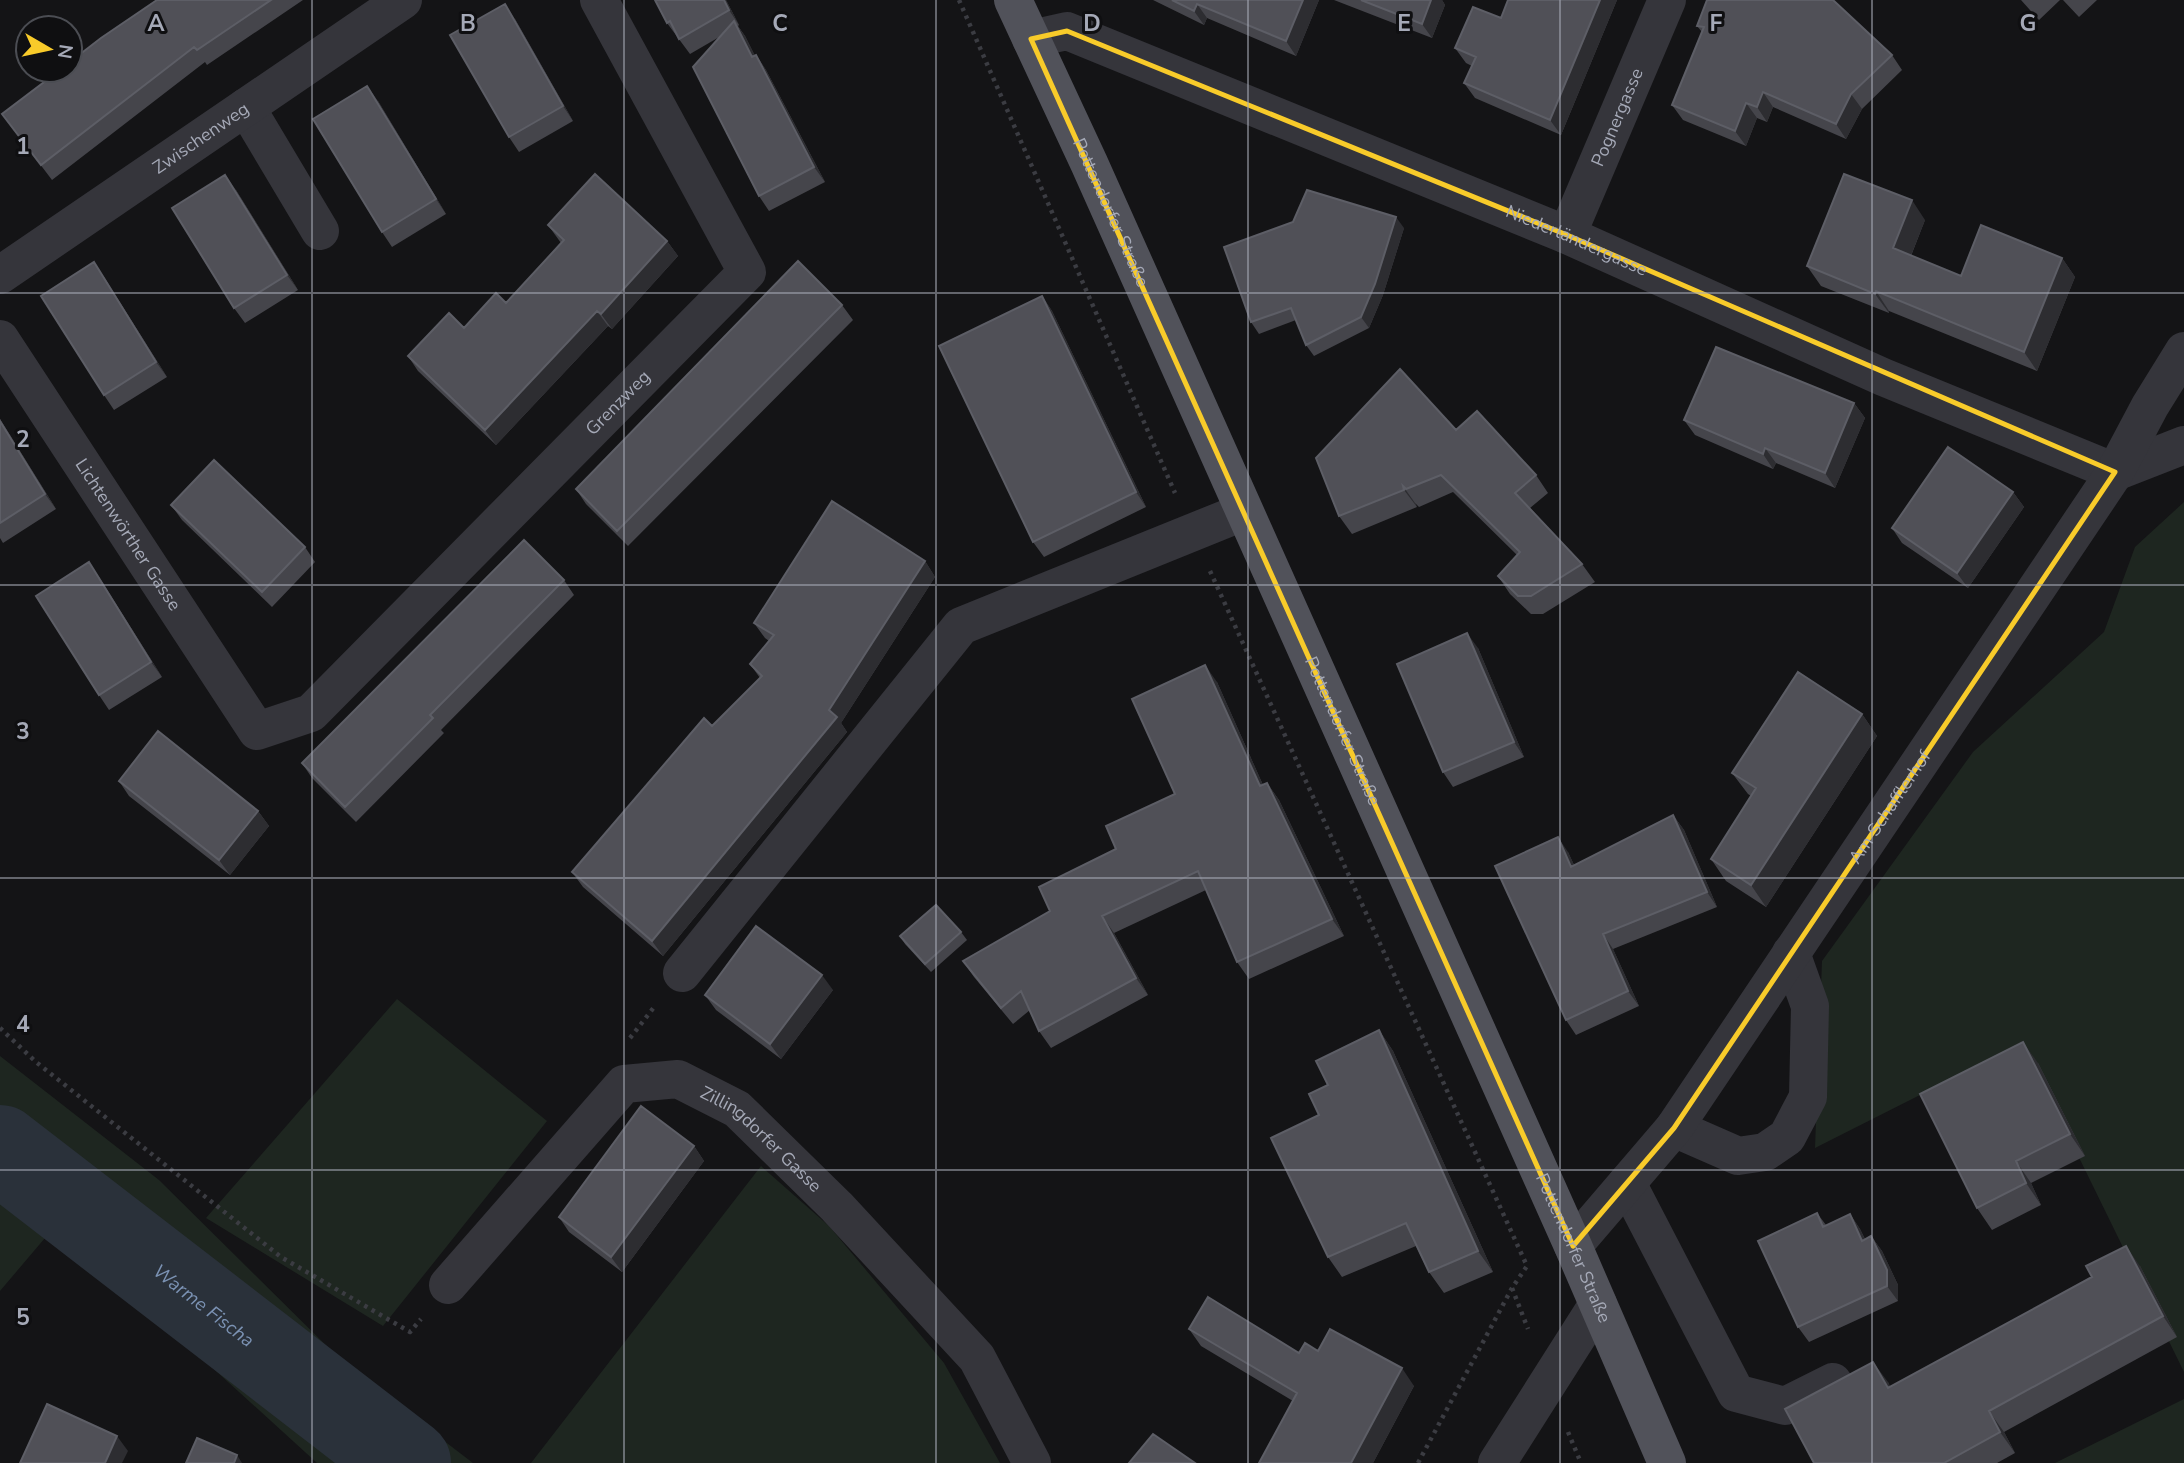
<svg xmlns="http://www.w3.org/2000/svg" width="2184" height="1463" font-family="'Nunito Sans',sans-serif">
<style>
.green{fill:#1e2620}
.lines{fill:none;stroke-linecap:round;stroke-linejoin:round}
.river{stroke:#2a313a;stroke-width:88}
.path{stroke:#3b3c42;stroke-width:4.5;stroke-dasharray:3.5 5;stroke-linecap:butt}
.minor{stroke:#35353b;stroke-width:38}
.major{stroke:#51525a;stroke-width:38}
.wall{fill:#45454b}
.shaded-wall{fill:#2d2d31}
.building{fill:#505057;stroke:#5d5e66;stroke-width:2}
.marked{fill:none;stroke:#f8cb2a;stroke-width:5;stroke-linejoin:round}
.grid{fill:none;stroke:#a5a9b7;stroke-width:2;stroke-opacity:0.55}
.labels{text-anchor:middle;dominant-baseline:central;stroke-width:6;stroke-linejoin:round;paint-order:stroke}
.street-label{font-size:18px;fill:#a5a9b7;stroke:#0f0f11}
.water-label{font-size:19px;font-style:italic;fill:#7b92b3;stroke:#0f0f11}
.grid-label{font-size:23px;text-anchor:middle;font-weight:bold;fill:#a5a9b7;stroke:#0f0f11;stroke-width:6;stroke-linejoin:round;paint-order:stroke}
</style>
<rect width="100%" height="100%" fill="#141416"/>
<path class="green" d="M2184 502V1372L2023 1043 1815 1148 1822 961 1973 752 2104 632 2135 547Z
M397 999 547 1121 383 1326 206 1218Z
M0 1056 159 1180 350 1369 473 1463H317L56 1225 0 1291Z
M761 1166 829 1226 944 1363 1000 1463H531Z
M2184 1399V1463H2055Z"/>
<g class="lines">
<path class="river" id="s1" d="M0 1149 407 1463"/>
<path class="path" d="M959 0 1175 493
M1210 571 1527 1266 1512 1288 1528 1329
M0 1028 36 1062 281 1257 410 1332 421 1319
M630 1038 655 1006
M1568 1432 1581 1463
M1418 1463 1512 1288"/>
<g class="minor">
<path id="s2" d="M1031 39 1067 31 1567 235 1883 377 2115 472 2184 445"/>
<path d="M246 107 320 231"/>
<path id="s3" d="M1567 235 1667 0"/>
<path id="s4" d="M0 275 403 0"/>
<path id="s5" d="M0 339 257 731 311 713 747 272 599 0"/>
<path d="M682 973 961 626 1243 512"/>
<path d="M1674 1128 1738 1156 1765 1152 1787 1137 1808 1097 1810 1006 1791 953"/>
<path d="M1627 1183 1736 1393 1785 1406 1833 1382"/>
<path id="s6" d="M1573 1246 1674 1128 2115 472 2150 406 2184 351"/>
<path id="s7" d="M448 1285 624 1084 678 1079 737 1109 837 1207 977 1358 1032 1463"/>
<path d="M1497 1463 1598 1304"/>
</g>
<path class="major" id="s8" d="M1013 0 1089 163 1573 1246 1667 1463"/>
</g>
<path class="wall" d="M157 0H303L207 65 205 62 52 180 2 114Z
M655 0H726L739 25 738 26 745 36 755 56 756 55 766 70 825 182 769 211 759 196 721 36 690 54 667 23Z
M1153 0H1319L1296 56 1207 18 1204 25Z
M1334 0H1442L1445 5 1432 38Z
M1508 0H1617L1561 135 1475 98 1464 83 1472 66 1466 63 1455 48 1501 18Z
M2021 0H2060L2039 20Z
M2063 0H2097L2079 17Z
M515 19 573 121 519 152 509 137Z
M1697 26 1892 55 1902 70 1862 109 1846 139 1773 107 1767 122 1757 118 1746 146 1683 120 1672 105 1702 32Z
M378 101 446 214 392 247 382 232Z
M236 190 298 290 245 323 234 308Z
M1925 220 1911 256 1961 276 2062 258 2075 277 2037 371 1889 311V313L1821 286 1807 266Z
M548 225 667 241 678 256 612 329 608 326 496 445 418 371 408 356 464 328 506 303 561 243Z
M1404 228 1383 295 1369 328 1314 356 1306 345 1296 320 1259 334 1251 322Z
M104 277 167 377 114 410 104 395Z
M1042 296 1052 311 1146 507 1044 557 1033 542Z
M842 305 853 320 628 546 586 504 576 489Z
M1854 403 1865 418 1835 488 1776 463 1773 469 1695 435 1684 420Z
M0 419 56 509 3 543 0 538Z
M1456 430 1536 475 1548 493 1530 508 1582 564 1595 582 1543 614H1531L1510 594 1498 576 1517 555 1453 492 1419 507 1415 503 1417 507 1352 534 1339 516Z
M2013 492 2024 507 1968 588 1902 543 1892 528Z
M171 505 305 547 315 562 272 607 182 520Z
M925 561 935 577 841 723 847 732 663 956 583 887 572 872 712 726 760 678 750 664 769 641 765 638 754 623Z
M99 577 162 677 109 710 99 695Z
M564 580 574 595 441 730 444 733 356 822 312 778 302 763Z
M1478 648 1524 757 1453 787 1443 772Z
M1217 682 1263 785 1267 783 1279 800 1344 936 1249 979 1237 962 1206 890 1114 933 1148 995 1051 1048 1039 1031 1030 1010 1013 1024 974 977 963 961 1050 911 1175 794Z
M1862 714 1877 736 1766 907 1726 881 1711 859 1751 796 1748 794 1732 773Z
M119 781 258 811 269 826 230 875 129 796Z
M1673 815 1684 830 1717 907 1613 949 1639 1006 1576 1035 1566 1020 1568 852 1574 865Z
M961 932 967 940 931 972 905 944 900 936Z
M833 990 781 1059 716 1010 705 995Z
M1379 1030 1393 1051 1493 1272 1444 1293 1429 1272 1416 1246 1342 1277 1328 1257 1319 1115 1328 1085Z
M2038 1063 2085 1156 2031 1183 2041 1205 1992 1230 1977 1208Z
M694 1146 704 1161 622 1272 569 1232 559 1217Z
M1817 1213 1826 1225 1850 1214 1860 1229 1865 1239 1871 1236 1882 1251 1898 1285V1301L1809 1342 1798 1327Z
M2140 1266 2177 1337 2004 1432 2015 1453 1997 1463H1814L1888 1382 1890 1387Z
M1189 1329 1299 1353 1318 1351 1414 1386 1373 1463H1259L1293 1401 1201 1346Z"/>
<path class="shaded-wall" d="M724 0H726L739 25 729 10Z
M1303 0H1319L1296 56 1286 41Z
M1431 0H1442L1445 5 1432 38 1422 24Z
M1600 0H1617L1561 135 1550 120Z
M505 4 515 19 573 121 563 106Z
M1197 4 1207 18 1204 25 1194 11Z
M734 21 745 36 763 72 752 57Z
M756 55 766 70 825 182 814 167Z
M367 86 378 101 446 214 436 199Z
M1763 92 1773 107 1767 122 1757 107Z
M1851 94 1862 109 1846 139 1836 124Z
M1746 103 1757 118 1746 146 1735 131Z
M225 175 236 190 298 290 287 275Z
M1912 200 1925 220 1906 268 1893 248Z
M1396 217 1404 228 1383 295 1369 328 1361 317Z
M667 241 678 256 612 329 601 314Z
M2062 258 2075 277 2037 371 2024 352Z
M94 262 104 277 167 377 156 362Z
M1876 291 1889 311V313L1875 294Z
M1042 296 1052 311 1146 507 1136 492Z
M597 311 608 326 496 445 485 430Z
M1854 403 1865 418 1835 488 1825 473Z
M0 419 56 509 45 494 0 421Z
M1765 448 1776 463 1773 469 1763 454Z
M1403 486 1415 503 1417 507 1404 490Z
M2013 492 2024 507 1968 588 1957 573Z
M925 561 935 577 841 723 847 732 663 956 652 941 829 710Z
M89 562 99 577 162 677 151 662Z
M1467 633 1478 648 1524 757 1514 742Z
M1205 665 1217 682 1271 803 1260 786Z
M1862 714 1877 736 1766 907 1751 885Z
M1267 783 1279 800 1344 936 1332 919Z
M258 811 269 826 230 875 219 860Z
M1673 815 1684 830 1717 907 1707 892Z
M1558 837 1568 852 1582 882 1571 867Z
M1102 916 1114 933 1148 995 1136 978Z
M1603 934 1613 949 1639 1006 1628 991Z
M822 975 833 990 781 1059 770 1044Z
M1379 1030 1393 1051 1493 1272 1478 1251Z
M2023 1042 2038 1063 2085 1156 2070 1134Z
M694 1146 704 1161 622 1272 611 1257Z
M2016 1161 2031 1183 2041 1205 2026 1183Z
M1850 1214 1860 1229 1873 1256 1862 1241Z
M1871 1236 1882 1251 1898 1285V1301L1887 1286Z
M2126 1246 2140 1266 2177 1337 2163 1316Z
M1873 1362 1888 1382 1902 1409 1888 1388Z
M1402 1368 1414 1386 1373 1463H1351Z
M1989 1411 2004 1432 2015 1453 2000 1432Z
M117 1436 128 1451 122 1463H105Z
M237 1455 242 1463H234Z"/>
<path class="building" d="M157 0H271L197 50 194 47 41 165 2 114 60 70H70V62L101 38Z
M655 0H724L729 10 679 39 670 21 667 23Z
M1172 0H1303L1286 41 1197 4 1194 11Z
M1361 0H1431L1422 24Z
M1508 0H1600L1550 120 1464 83 1476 57 1455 48 1473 7 1501 18Z
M1707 0H1833L1892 55 1851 94 1836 124 1763 92 1757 107 1746 103 1735 131 1672 105 1704 27 1697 26Z
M505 4 563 106 509 137 450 35Z
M734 21 752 57 756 55 814 167 759 196 693 67Z
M367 86 436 199 382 232 313 119Z
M595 174 667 241 601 314 597 311 485 430 408 356 449 313 464 328 496 293 506 303 564 240 548 225Z
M1844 174 1912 200 1893 248 1961 276 1981 225 2062 258 2024 352 1876 291 1875 294 1807 266Z
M225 175 287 275 234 308 172 208Z
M1307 190 1396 217 1375 284 1361 317 1306 345 1291 308 1251 322 1224 247 1293 222Z
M798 261 842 305 617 531 576 489Z
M94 262 156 362 104 395 41 296Z
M1042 296 1136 492 1033 542 939 346Z
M1716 347 1854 403 1825 473 1765 448 1763 454 1684 420Z
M1400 369 1456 430 1477 411 1536 475 1515 493 1582 564 1531 596H1518L1498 576 1520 552 1441 475 1406 489 1403 486 1404 490 1339 516 1316 458Z
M0 421 45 494 0 523Z
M1948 447 2013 492 1957 573 1892 528Z
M214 460 305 547 262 592 171 505Z
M832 501 925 561 829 710 837 717 652 941 572 872 704 718 712 726 762 676 750 664 774 635 754 623Z
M524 540 564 580 430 715 433 718 345 807 302 763Z
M89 562 151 662 99 695 36 596Z
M1467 633 1514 742 1443 772 1397 664Z
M1205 665 1260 786 1267 783 1332 919 1237 962 1198 871 1102 916 1136 978 1039 1031 1021 991 1001 1008 963 961 1050 911 1039 887 1116 849 1106 826 1175 794 1132 699Z
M1798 672 1862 714 1751 885 1711 859 1756 788 1732 773Z
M158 731 258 811 219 860 119 781Z
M1673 815 1707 892 1603 934 1628 991 1566 1020 1495 866 1558 837 1571 867Z
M936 905 961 932 925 964 900 936Z
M756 926 822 975 770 1044 705 995Z
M1379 1030 1478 1251 1429 1272 1406 1223 1328 1257 1271 1138 1319 1115 1309 1094 1328 1085 1316 1061Z
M2023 1042 2070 1134 2016 1161 2026 1183 1977 1208 1920 1094Z
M641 1106 694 1146 611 1257 559 1217Z
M1817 1213 1823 1227 1850 1214 1862 1241 1871 1236 1887 1270V1286L1798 1327 1758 1241Z
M2126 1246 2163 1316 1989 1411 2000 1432 1944 1463H1814L1785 1409 1873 1362 1888 1388 2092 1277 2086 1266Z
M1208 1297 1299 1353 1305 1343 1318 1351 1330 1329 1402 1368 1351 1463H1259L1297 1393 1189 1329Z
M47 1404 117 1436 105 1463H20Z
M1153 1434 1195 1463H1129Z
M197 1438 237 1455 234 1463H186Z"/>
<path class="marked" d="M1067 31 1567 235 2115 472 1674 1128 1573 1246 1031 39Z"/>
<path class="grid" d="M312 0V1463M624 0V1463M936 0V1463M1248 0V1463M1560 0V1463M1872 0V1463M0 293H2184M0 585H2184M0 878H2184M0 1170H2184"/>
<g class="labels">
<g class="street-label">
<text stroke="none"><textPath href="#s3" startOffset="128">Pognergasse</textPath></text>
<text stroke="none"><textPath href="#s4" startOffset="243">Zwischenweg</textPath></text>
<text stroke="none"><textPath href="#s8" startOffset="234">Pottendorfer Straße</textPath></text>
<text stroke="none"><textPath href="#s2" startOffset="588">Niederländergasse</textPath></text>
<text stroke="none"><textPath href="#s5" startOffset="962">Grenzweg</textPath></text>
<text stroke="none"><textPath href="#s5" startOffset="234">Lichtenwörther Gasse</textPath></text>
<text stroke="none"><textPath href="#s8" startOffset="802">Pottendorfer Straße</textPath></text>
<text stroke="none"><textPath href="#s6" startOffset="542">Am Schafflerhof</textPath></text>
<text stroke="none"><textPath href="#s7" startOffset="425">Zillingdorfer Gasse</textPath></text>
<text stroke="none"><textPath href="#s8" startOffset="1368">Pottendorfer Straße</textPath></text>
</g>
<g class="water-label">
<text stroke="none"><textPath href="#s1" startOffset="257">Warme Fischa</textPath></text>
</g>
</g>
<g class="grid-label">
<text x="156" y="31">A</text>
<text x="468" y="31">B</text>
<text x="780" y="31">C</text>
<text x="1092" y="31">D</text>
<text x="1404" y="31">E</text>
<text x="1716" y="31">F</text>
<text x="2028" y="31">G</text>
<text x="23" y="154">1</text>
<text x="23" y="447">2</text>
<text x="23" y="739">3</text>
<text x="23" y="1032">4</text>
<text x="23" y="1325">5</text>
</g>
<g transform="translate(49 49) rotate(99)"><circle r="33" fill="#0f0f11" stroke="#4b4d53" stroke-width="2"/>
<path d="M0-5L12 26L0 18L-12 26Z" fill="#f8cb2a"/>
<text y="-10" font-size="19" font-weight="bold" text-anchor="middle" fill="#a5a9b7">N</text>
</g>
</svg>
